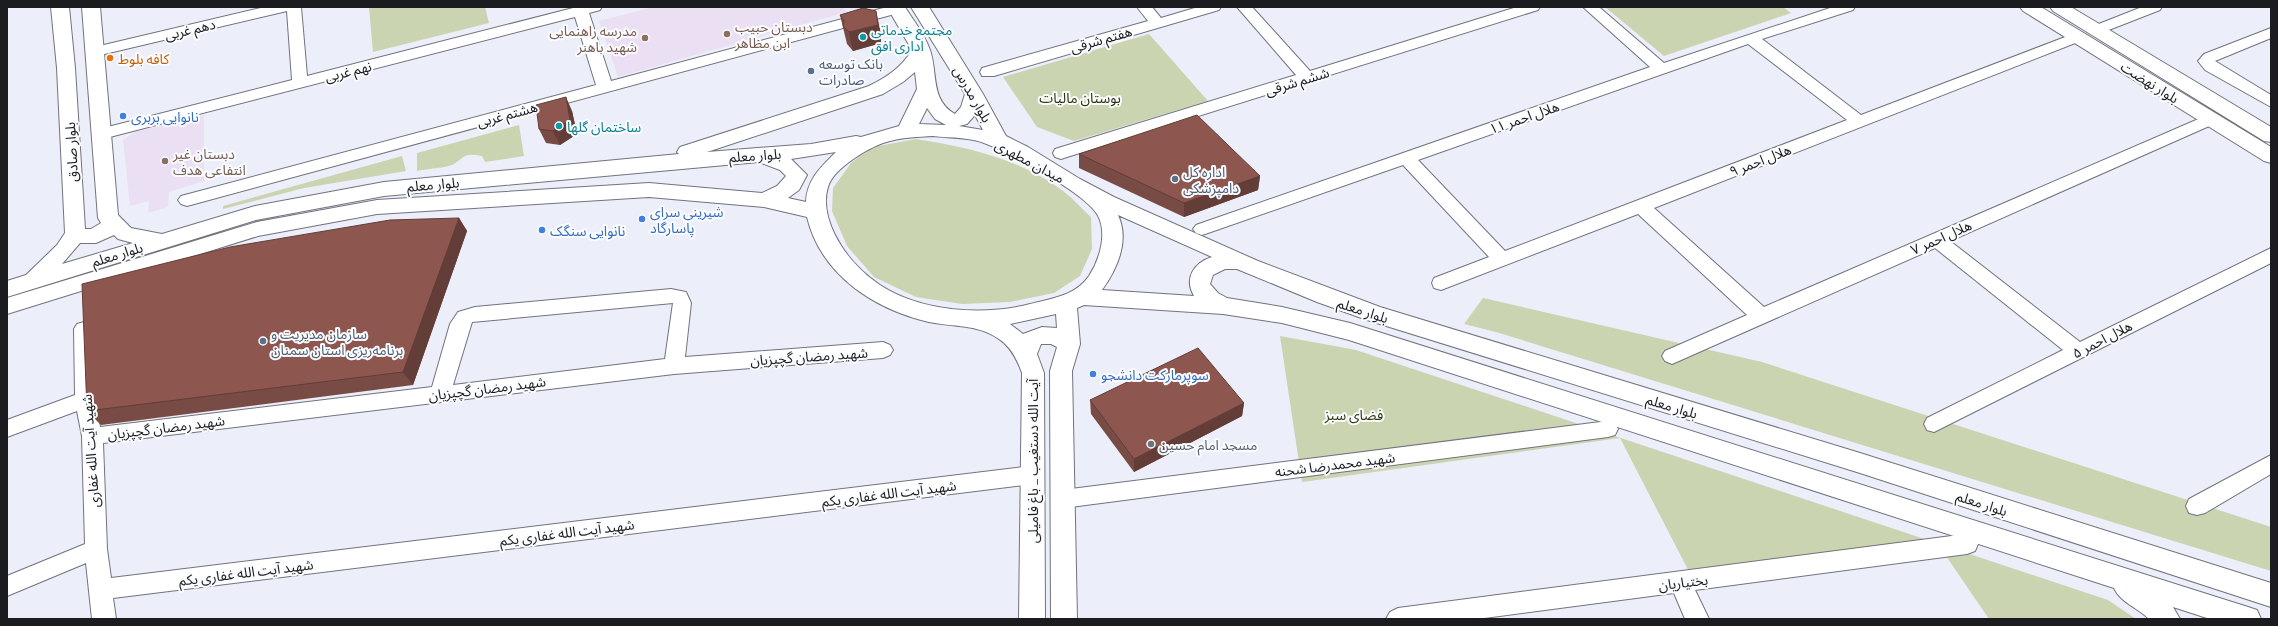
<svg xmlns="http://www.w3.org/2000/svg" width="2278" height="626" font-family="Barlow,'Noto Sans Arabic',sans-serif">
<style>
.education{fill:#ebdff4}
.green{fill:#cad4b1}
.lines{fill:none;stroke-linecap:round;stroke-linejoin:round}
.street-casing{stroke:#71737d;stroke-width:2}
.secondary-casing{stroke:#71737d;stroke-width:2}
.street{fill:#fff;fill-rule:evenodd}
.secondary{fill:#fff;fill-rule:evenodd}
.wall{fill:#794b45}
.shaded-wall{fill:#633d38}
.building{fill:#8d5750;stroke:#633d38}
.education-dot{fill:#8d6e63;stroke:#fbfcfe;stroke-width:1.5}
.culture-dot{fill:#0f9aa8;stroke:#fbfcfe;stroke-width:1.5}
.food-dot{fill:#e8710a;stroke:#fbfcfe;stroke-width:1.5}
.service-dot{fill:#5c6f8a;stroke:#fbfcfe;stroke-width:1.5}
.shop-dot{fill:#3f7fe0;stroke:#fbfcfe;stroke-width:1.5}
.worship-dot{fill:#6b7280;stroke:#fbfcfe;stroke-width:1.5}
.labels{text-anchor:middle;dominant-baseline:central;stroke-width:4;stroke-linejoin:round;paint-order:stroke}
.education-label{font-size:14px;fill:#785e54;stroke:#fbfcfe;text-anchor:start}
.street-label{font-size:14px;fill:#1b1c20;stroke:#fbfcfe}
.culture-label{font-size:14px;fill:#0d838f;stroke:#fbfcfe;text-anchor:start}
.food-label{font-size:14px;fill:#c56008;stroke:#fbfcfe;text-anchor:start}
.service-label{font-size:14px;fill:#4e5e75;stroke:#fbfcfe;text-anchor:start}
.park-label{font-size:14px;fill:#2e370f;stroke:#fbfcfe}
.shop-label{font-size:14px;fill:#366cbe;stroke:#fbfcfe;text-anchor:start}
.worship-label{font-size:14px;fill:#5b616d;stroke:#fbfcfe;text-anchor:start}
</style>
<rect width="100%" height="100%" fill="#eceef9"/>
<path class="education" d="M654 7H843L846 12 618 77 599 21Z
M204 115V181L169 192 168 207 148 213 149 201 130 206 123 140 135 132Z"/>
<path class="green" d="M369 7H485L489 23 373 52Z
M1605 7H1783L1791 13 1664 56Z
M1149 34 1208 101 1074 141 1037 127 1003 77Z
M519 125 524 156 485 162 482 156C464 153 466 156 454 164 448 168 424 169 417 171V153Z
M916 139C967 147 1016 158 1059 188 1071 196 1081 208 1091 217L1092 249 1080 276 1054 293 1010 302 962 304 916 297 874 277 847 246 832 211 833 188 851 163 873 147Z
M402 156 406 171 304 188 223 209V206Z
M1483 298 1762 362 2271 527V571L1496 332 1464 324Z
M1280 336 1356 350 2108 600 2136 619H1989L1942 550 1698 589 1620 438 1302 482Z"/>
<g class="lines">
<g class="street-casing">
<path id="street" d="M265 7H301L307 76 577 7H602L600 10 589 13 611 81 887 7H903L904 9 902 12 187 206 181 204 178 200 181 196 596 85 575 17 102 139 96 138 94 134 96 130 292 80 287 11 96 56 91 54 88 51 91 48Z
M1137 7H1152L1161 18 1198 7H1221L1219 10 994 76H982L980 72 982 68 1148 21Z
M1237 7H1252L1310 71 1517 7H1540L1538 10 1067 157 1061 159 1055 157 1053 153 1055 149 1296 75Z
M1583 7H1599L1664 63 1833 7H1855L1853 10 1762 39 1861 115 2073 34H2083L2086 37 2083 40 1654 208 1764 307 2210 114 2216 115 2218 119 2216 123 1950 241 2080 342 2271 248V263L1934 432 1927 430 1924 424 1927 418 2063 350 1935 248 1672 364 1665 361 1662 356 1665 351 1747 315 1638 214 1441 290 1434 288 1432 283 1434 278 1489 257 1403 165 1208 233 1202 235 1196 233 1193 229 1196 225 1650 67ZM1748 44 1847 120 1505 251 1418 160Z
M2142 7H2162L2160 10 2101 33H2091L2088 30 2091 27Z
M2271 28V38L2215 61 2271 95V107L2205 70 2198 61 2204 54Z
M671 289 686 292 691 303 685 357 883 342 890 345 893 350 890 355 883 358 674 374 103 443 107 549 111 578 1032 466 1039 469 1043 475 1039 481 1032 484 113 598 116 619H92L86 563 7 596V576L85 544 82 436 77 411 7 437V420L75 395 74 329 77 324 84 322 91 324 94 329 95 400 100 427 432 387 450 324 458 312 475 307ZM673 303 665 359 453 385 472 322Z
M1608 421 1615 423 1618 429 1615 435 1608 437 1063 508 1055 505 1052 499 1055 493 1063 490Z
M2271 455V474L2205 513 2197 515 2189 513 2186 506 2189 499Z
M1967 534 1975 537 1978 544 1975 551 1967 554 1695 590 1709 619H1685L1674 593 1477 619H1386L1390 612 1398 608Z"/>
</g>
<g class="secondary-casing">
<path id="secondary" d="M51 7H69L75 68 85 229H91L101 223 98 218 82 7H100L118 215 131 228 162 234 255 206 384 182 679 154 677 152 680 147 869 86C887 77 902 67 912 50L887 7H905C913 20 925 35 930 50 938 73 930 100 955 114L961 107 965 94 911 7H929L983 94 1006 136 1028 147 1080 179 1114 197 1258 261 1380 307 1860 453 2271 583V607L1860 473 1367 320 1317 302 1237 269H1225L1213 275 1210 284 1218 293 1227 298 1282 307 1350 323 2248 607 2257 610 2261 619H2210L2173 607 2180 619H2149C2138 608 2120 602 2114 588L1349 340 1282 323 1223 314 1084 305 1077 308 1080 344 1072 371 1077 619H1051L1050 371 1057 347 1051 344H1041L1037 354 1044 373 1045 619H1019L1022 373C1017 359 1011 347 999 339 978 324 953 327 929 322 874 309 821 275 807 217L764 207 649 197 377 214 258 236 7 314V298L257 222 377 200 649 183 762 193 777 186 786 176 780 170 759 162 384 196 256 220 7 297V281L26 275 57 245 65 233 57 68ZM915 72 917 89 899 126 861 137 856 136 811 144 707 152 883 94 903 82ZM927 108 935 119 946 125 919 124ZM975 115 983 130 959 126 967 124ZM933 136C951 138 973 137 989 145 1014 155 1084 193 1097 214 1108 232 1100 259 1089 276 1075 296 1053 298 1030 304 983 316 922 312 880 285 862 273 845 255 835 235 828 221 823 203 828 187 833 168 872 145 890 141 904 137 918 137 933 136ZM836 152C821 167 807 179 806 202L788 198 799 190 807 175 791 159ZM1118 215 1212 257C1193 263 1184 279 1194 296L1102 290C1117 269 1130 241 1118 215ZM114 235 118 239 133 243 62 264 80 243H96ZM1056 314 1057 328 1042 327 1023 334 1010 324Z
M2020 7H2041L2271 147V163L2264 161 2023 11Z
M2050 7H2071L2271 127V142L2264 141 2053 11Z"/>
</g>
<use href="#street" class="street"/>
<use href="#secondary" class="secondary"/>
</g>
<path class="wall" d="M840 15 880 29 881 43 853 51 847 44Z
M572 111 577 134 560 145 546 143 539 129Z
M1079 154 1260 176 1258 190 1184 217 1079 168Z
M459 218 467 231 413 385 101 425 87 411Z
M1090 400 1244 403 1242 416 1134 472 1091 414Z"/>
<path class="shaded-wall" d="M876 11 880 29 881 43 853 51 849 32Z
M566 97 572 111 577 134 560 145 553 131Z
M1260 176 1258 190 1184 217V203Z
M459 218 467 231 413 385 403 372Z
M1244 403 1242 416 1134 472V459Z"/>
<path class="building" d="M863 8 876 11 878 25 849 32 843 26 844 21 840 15Z
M566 97 570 120 553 131 539 129 536 105Z
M1197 115 1260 176 1184 203 1079 154Z
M459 218 403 372 87 411 82 284 230 247 390 220Z
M1198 348 1244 403 1134 459 1090 400Z"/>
<g class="education-dot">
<circle cx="727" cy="34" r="4"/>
<circle cx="645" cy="38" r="4"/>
<circle cx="165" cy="161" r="4"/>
</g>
<g class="culture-dot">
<circle cx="863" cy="37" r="4"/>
<circle cx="559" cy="126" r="4"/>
</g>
<circle class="food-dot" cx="110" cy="58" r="4"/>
<g class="service-dot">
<circle cx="811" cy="71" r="4"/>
<circle cx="1175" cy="179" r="4"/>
<circle cx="263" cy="341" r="4"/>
</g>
<g class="shop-dot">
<circle cx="123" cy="116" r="4"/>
<circle cx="642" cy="219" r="4"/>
<circle cx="542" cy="230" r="4"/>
<circle cx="1093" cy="374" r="4"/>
</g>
<circle class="worship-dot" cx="1151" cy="444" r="4"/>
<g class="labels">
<g class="education-label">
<text x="735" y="26">دبستان حبیب<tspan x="735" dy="16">ابن مظاهر</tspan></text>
<text x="637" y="30" text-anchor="end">مدرسه راهنمایی<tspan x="637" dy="16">شهید باهنر</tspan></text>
<text x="173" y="153">دبستان غیر<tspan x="173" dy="16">انتفاعی هدف</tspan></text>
</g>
<g class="street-label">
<text transform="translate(190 29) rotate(-13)">دهم غربی</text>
<text transform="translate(1101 39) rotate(-16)">هفتم شرقی</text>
<text transform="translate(348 71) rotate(-14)">نهم غربی</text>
<text transform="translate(1297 81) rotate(-17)">ششم شرقی</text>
<text transform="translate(2150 82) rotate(32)">بلوار نهضت</text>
<text transform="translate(973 94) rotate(60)">بلوار مدرس</text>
<text transform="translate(507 114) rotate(-15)">هشتم غربی</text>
<text transform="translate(1524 117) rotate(-19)">هلال احمر ۱۱</text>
<text transform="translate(71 152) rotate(-93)">بلوار صادق</text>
<text transform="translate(755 155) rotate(-4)">بلوار معلم</text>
<text transform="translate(1760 160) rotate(-21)">هلال احمر ۹</text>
<text transform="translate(1030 161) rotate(28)">میدان مطهری</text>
<text transform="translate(433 184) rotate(-5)">بلوار معلم</text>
<text transform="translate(1941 237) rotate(-24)">هلال احمر ۷</text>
<text transform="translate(117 254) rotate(-17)">بلوار معلم</text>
<text transform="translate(1363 310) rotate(18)">بلوار معلم</text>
<text transform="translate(2102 339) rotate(-27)">هلال احمر ۵</text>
<text transform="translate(809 356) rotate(-4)">شهید رمضان گچپزیان</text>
<text transform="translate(487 388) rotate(-7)">شهید رمضان گچپزیان</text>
<text transform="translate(1672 406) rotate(17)">بلوار معلم</text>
<text transform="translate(166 427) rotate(-7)">شهید رمضان گچپزیان</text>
<text transform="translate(90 451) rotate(-94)">شهید آیت الله غفاری</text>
<text transform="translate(1032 461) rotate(-90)">آیت الله دستغیب _ باغ فامیلی</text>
<text transform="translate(1335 464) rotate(-7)">شهید محمدرضا شحنه</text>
<text transform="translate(889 493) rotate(-7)">شهید آیت الله غفاری یکم</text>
<text transform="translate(1982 503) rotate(18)">بلوار معلم</text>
<text transform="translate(567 532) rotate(-7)">شهید آیت الله غفاری یکم</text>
<text transform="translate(246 572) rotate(-7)">شهید آیت الله غفاری یکم</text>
<text transform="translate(1683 582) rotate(-7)">بختیاریان</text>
</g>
<g class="culture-label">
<text x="871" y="29">مجتمع خدماتی<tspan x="871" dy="16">اداری افق</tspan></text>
<text x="567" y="126">ساختمان گلها</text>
</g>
<g class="food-label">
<text x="118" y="58">کافه بلوط</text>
</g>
<g class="service-label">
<text x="819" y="63">بانک توسعه<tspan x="819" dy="16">صادرات</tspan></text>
<text x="1183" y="171">اداره کل<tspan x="1183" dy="16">دامپزشکی</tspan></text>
<text x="271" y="333">سازمان مدیریت و<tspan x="271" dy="16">برنامه‌ریزی استان سمنان</tspan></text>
</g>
<g class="park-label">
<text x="1080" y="97">بوستان مالیات</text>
<text x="1354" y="414">فضای سبز</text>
</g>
<g class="shop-label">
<text x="131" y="116">نانوایی بربری</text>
<text x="650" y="211">شیرینی سرای<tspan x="650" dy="16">پاسارگاد</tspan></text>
<text x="550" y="230">نانوایی سنگک</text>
<text x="1101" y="374">سوپرمارکت دانشجو</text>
</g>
<g class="worship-label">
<text x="1159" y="444">مسجد امام حسین</text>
</g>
</g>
<rect width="2278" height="626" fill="none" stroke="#1b1c20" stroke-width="16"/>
</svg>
